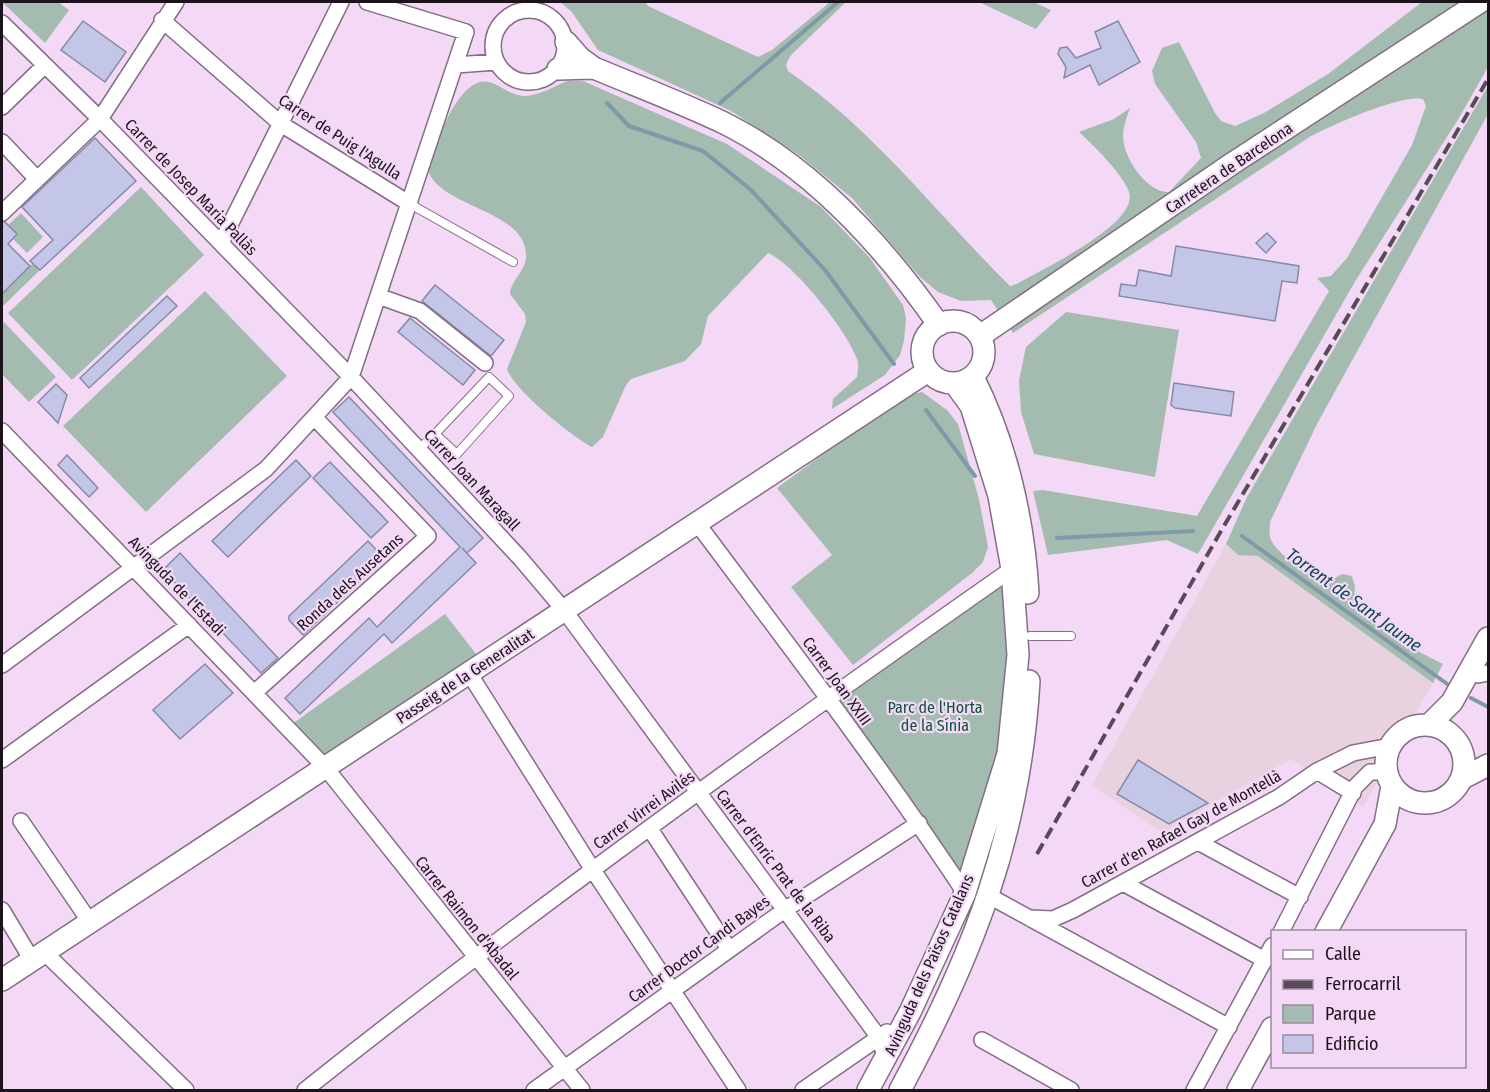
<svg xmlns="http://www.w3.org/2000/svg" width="1490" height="1092" font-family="'Fira Sans Condensed',sans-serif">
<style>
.industrial{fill:#e8d2df}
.green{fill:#a4bcb0}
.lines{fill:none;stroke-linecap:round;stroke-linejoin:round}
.stream{stroke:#7f99a6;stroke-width:4}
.building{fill:#c4c6e7;stroke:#8689a7;stroke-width:1.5}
.lane-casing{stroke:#846d86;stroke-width:10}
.street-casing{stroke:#846d86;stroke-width:18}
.secondary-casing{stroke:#846d86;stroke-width:24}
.lane{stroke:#fff;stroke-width:8}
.street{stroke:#fff;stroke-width:15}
.secondary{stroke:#fff;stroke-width:21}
.rail{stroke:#584a58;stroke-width:4;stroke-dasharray:12 6;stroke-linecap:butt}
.labels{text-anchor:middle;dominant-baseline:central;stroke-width:4.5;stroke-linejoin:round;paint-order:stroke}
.street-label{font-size:16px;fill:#1c131c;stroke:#f3d9f5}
.park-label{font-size:16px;fill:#0e543c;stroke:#f3d9f5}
.water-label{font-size:18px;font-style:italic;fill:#0f4959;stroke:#f3d9f5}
</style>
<rect width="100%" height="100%" fill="#f3d9f5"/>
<path class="industrial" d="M1226 544 1238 555 1258 556 1433 683 1363 807 1291 759 1162 833 1092 785Z"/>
<path class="green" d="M2 2H58L69 10 45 43Z
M560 2H645L648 6 758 57 772 50 830 2H846L791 55 786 64 788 71C873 129 937 214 1010 286L1017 284C1040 270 1140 224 1129 192 1122 173 1094 146 1079 132L1114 119 1130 108C1126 120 1121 132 1124 144 1128 164 1149 193 1169 192L1201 158 1196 142 1155 84 1152 71 1162 48 1179 42 1215 113 1221 121 1235 126 1264 113 1328 74 1422 2H1488V67L1459 118 1356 280 1198 554 1167 540 1048 555 1033 491 1043 490 1197 516 1329 291 1317 278 1331 276 1347 258 1412 145 1426 106 1423 99C1400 94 1333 125 1311 136L1013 333 991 300 961 301 938 292 920 277 852 198 799 155 731 111 598 50 571 11Z
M979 2H1033L1051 10 1036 29Z
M568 81H583L727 144 821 207 869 257 903 305 906 318 904 341 900 355 885 375 832 409 833 399 857 377C858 371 859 365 857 359 848 332 794 264 768 253L708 316 701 344 685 361 631 379 626 385 603 437 592 447C572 437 513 389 507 369L526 322 525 314 510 294C511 280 525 272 526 257 528 211 444 208 429 173 433 148 454 89 480 82 495 78 508 96 524 96 540 96 553 86 568 81Z
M1488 86V114L1317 424 1270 522C1270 527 1269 533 1270 537 1273 552 1312 578 1326 583L1342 574 1352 576 1355 587 1354 602C1377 630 1411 648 1443 664L1433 683 1258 556 1238 555 1226 544 1247 497Z
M141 187 204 255 72 380 8 313Z
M21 213 43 237 27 253 13 239 17 234 8 225Z
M33 263 40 270 2 307V294Z
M205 291 287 376 146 512 63 426Z
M1066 312 1179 330 1155 477 1034 454 1021 412 1019 380 1026 347Z
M4 322 56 377 29 402 2 374V325Z
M922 392 947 410 958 424 979 499 988 547 983 562 972 573 853 665 791 587 832 555 777 488 902 396Z
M1012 569 1008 754 965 893 828 698Z
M445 614 483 663 325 767 288 727Z"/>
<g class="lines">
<path class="stream" d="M607 103 629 126 703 151 750 189 825 270 894 364
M720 103 838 2
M926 410 975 476
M1242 536 1450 686
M1057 538 1193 531
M1471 698 1488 707"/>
</g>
<path class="building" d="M83 21 126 52 105 82 61 50Z
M1118 21 1140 62 1099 85 1090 65 1064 78 1066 67 1058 54 1060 48 1067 47 1076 58 1101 48 1095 32Z
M95 138 136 181 40 270 30 261 53 240 22 207Z
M2 222H5L17 234 8 244 30 266 2 294Z
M1267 233 1276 242 1266 253 1256 243Z
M1176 246 1299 266 1297 283 1282 281 1275 321 1119 296 1121 284 1136 286 1139 270 1171 276Z
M435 285 504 340 491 356 422 301Z
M167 296 177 306 89 388 80 378Z
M410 318 475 370 463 385 398 332Z
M1174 383 1234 392 1231 416 1175 408 1171 405Z
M56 384 67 395 58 423 38 402Z
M349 397 483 538 467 553 462 548 476 563 392 643 384 634 300 714 285 698 369 618 377 627 460 547 333 412Z
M67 455 98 488 89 497 58 465Z
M296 460 311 476 228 557 212 541Z
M330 462 388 522 371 538 313 478Z
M368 541 384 558 303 635 289 620V616Z
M180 553 278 658 261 673 163 570Z
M205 664 233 693 180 739 153 710Z
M1138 760 1208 803 1169 824 1117 794Z"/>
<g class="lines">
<g class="lane-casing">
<path id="lane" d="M410 204 513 262
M419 449 435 434 457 454 509 396 489 377 435 434
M1030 636H1071"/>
</g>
<g class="street-casing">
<path id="street" d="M493 46a36 36 0 1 1 72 0a36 36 0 1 1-72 0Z
M162 20 281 124 410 204
M2 23 100 119 351 377 520 558 564 610 880 1039 886 1060
M456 65 496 62
M2 107 45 65
M2 142 37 179
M2 213 100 119 176 2
M221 243 341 2
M378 296 420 311 485 363
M2 431 325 767 582 1090
M697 523C788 645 881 766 965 893
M2 665 266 469 351 377 466 32 367 2
M1471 670 1478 675 1488 673
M469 673 593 870 738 1090
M254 693 428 536 314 417
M2 760 189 625
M1317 771 1353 793
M21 821 90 922
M650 829 729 949
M1198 842 1300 897
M1123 883 1265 960
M989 896 1229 1027
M2 910 32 960
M1029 918 1053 919 1073 910 1279 797 1317 771 1353 753 1390 746
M1281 932 1355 787 1370 772H1387
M44 952 186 1090
M982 1040 1071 1090
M305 1090C534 908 772 737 1012 569
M534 1090 786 909 919 823
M803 1090 887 1032
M1194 1090 1272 946"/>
</g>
<g class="secondary-casing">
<path id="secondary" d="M566 42 580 58 594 68C637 86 682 103 724 123 812 167 883 245 939 325
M558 69 594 68
M922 352a31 31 0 1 1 62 0a31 31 0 1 1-62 0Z
M980 336 1233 163 1480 2
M973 377C1006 442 1024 520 1028 593
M1386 764a39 39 0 1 1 78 0a39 39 0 1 1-78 0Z
M1429 725 1452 702 1488 638
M1463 778 1488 765
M1326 932 1385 824 1392 786
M2 980 928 371
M868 1090 910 1012 965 893 1008 754 1018 655 1012 569 999 496 971 406 955 384
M900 1090C973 955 1020 836 1029 681
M1238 1090 1272 1028"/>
</g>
<use href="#lane" class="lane"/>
<use href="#street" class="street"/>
<use href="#secondary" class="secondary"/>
<path class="rail" d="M1037 854 1221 531 1488 79"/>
</g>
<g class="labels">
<g class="street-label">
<text transform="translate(340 137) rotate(33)">Carrer de Puig l'Agulla</text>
<text transform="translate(1229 168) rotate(-34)">Carretera de Barcelona</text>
<text transform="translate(191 187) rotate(46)">Carrer de Josep Maria Pallàs</text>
<text transform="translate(472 480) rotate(47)">Carrer Joan Maragall</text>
<text transform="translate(350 582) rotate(-42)">Ronda dels Ausetans</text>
<text transform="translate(177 586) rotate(46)">Avinguda de l'Estadi</text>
<text transform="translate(465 676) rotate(-33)">Passeig de la Generalitat</text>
<text transform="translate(837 681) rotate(54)">Carrer Joan XXIII</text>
<text transform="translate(644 810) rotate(-36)">Carrer Virrei Avilés</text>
<text transform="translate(1181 829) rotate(-29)">Carrer d'en Rafael Gay de Montellà</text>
<text transform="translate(776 866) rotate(53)">Carrer d'Enric Prat de la Riba</text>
<text transform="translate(467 918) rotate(51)">Carrer Raimon d'Abadal</text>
<text transform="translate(699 949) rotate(-36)">Carrer Doctor Candi Bayes</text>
<text transform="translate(929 965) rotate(-66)">Avinguda dels Països Catalans</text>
</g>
<g class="park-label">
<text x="935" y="707">Parc de l'Horta<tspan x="935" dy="18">de la Sínia</tspan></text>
</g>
<g class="water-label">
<text transform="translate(1354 600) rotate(36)">Torrent de Sant Jaume</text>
</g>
</g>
<rect width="1490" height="1092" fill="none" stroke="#1c131c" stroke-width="6"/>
<rect x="1271" y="930" width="195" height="138" fill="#f3d9f5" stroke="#9d8a9e" stroke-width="1.5"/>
<rect x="1283" y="950" width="30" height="9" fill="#ffffff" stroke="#9d8a9e" stroke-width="1.5"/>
<text x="1325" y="960" font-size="18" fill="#1c131c">Calle</text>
<rect x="1283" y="980" width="30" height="9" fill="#584a58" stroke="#9d8a9e" stroke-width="1.5"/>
<text x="1325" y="990" font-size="18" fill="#1c131c">Ferrocarril</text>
<rect x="1283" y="1005" width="30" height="18" fill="#a4bcb0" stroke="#9d8a9e" stroke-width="1.5"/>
<text x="1325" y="1020" font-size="18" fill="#1c131c">Parque</text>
<rect x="1283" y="1035" width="30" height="18" fill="#c4c6e7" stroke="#9d8a9e" stroke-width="1.5"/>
<text x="1325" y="1050" font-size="18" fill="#1c131c">Edificio</text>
</svg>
